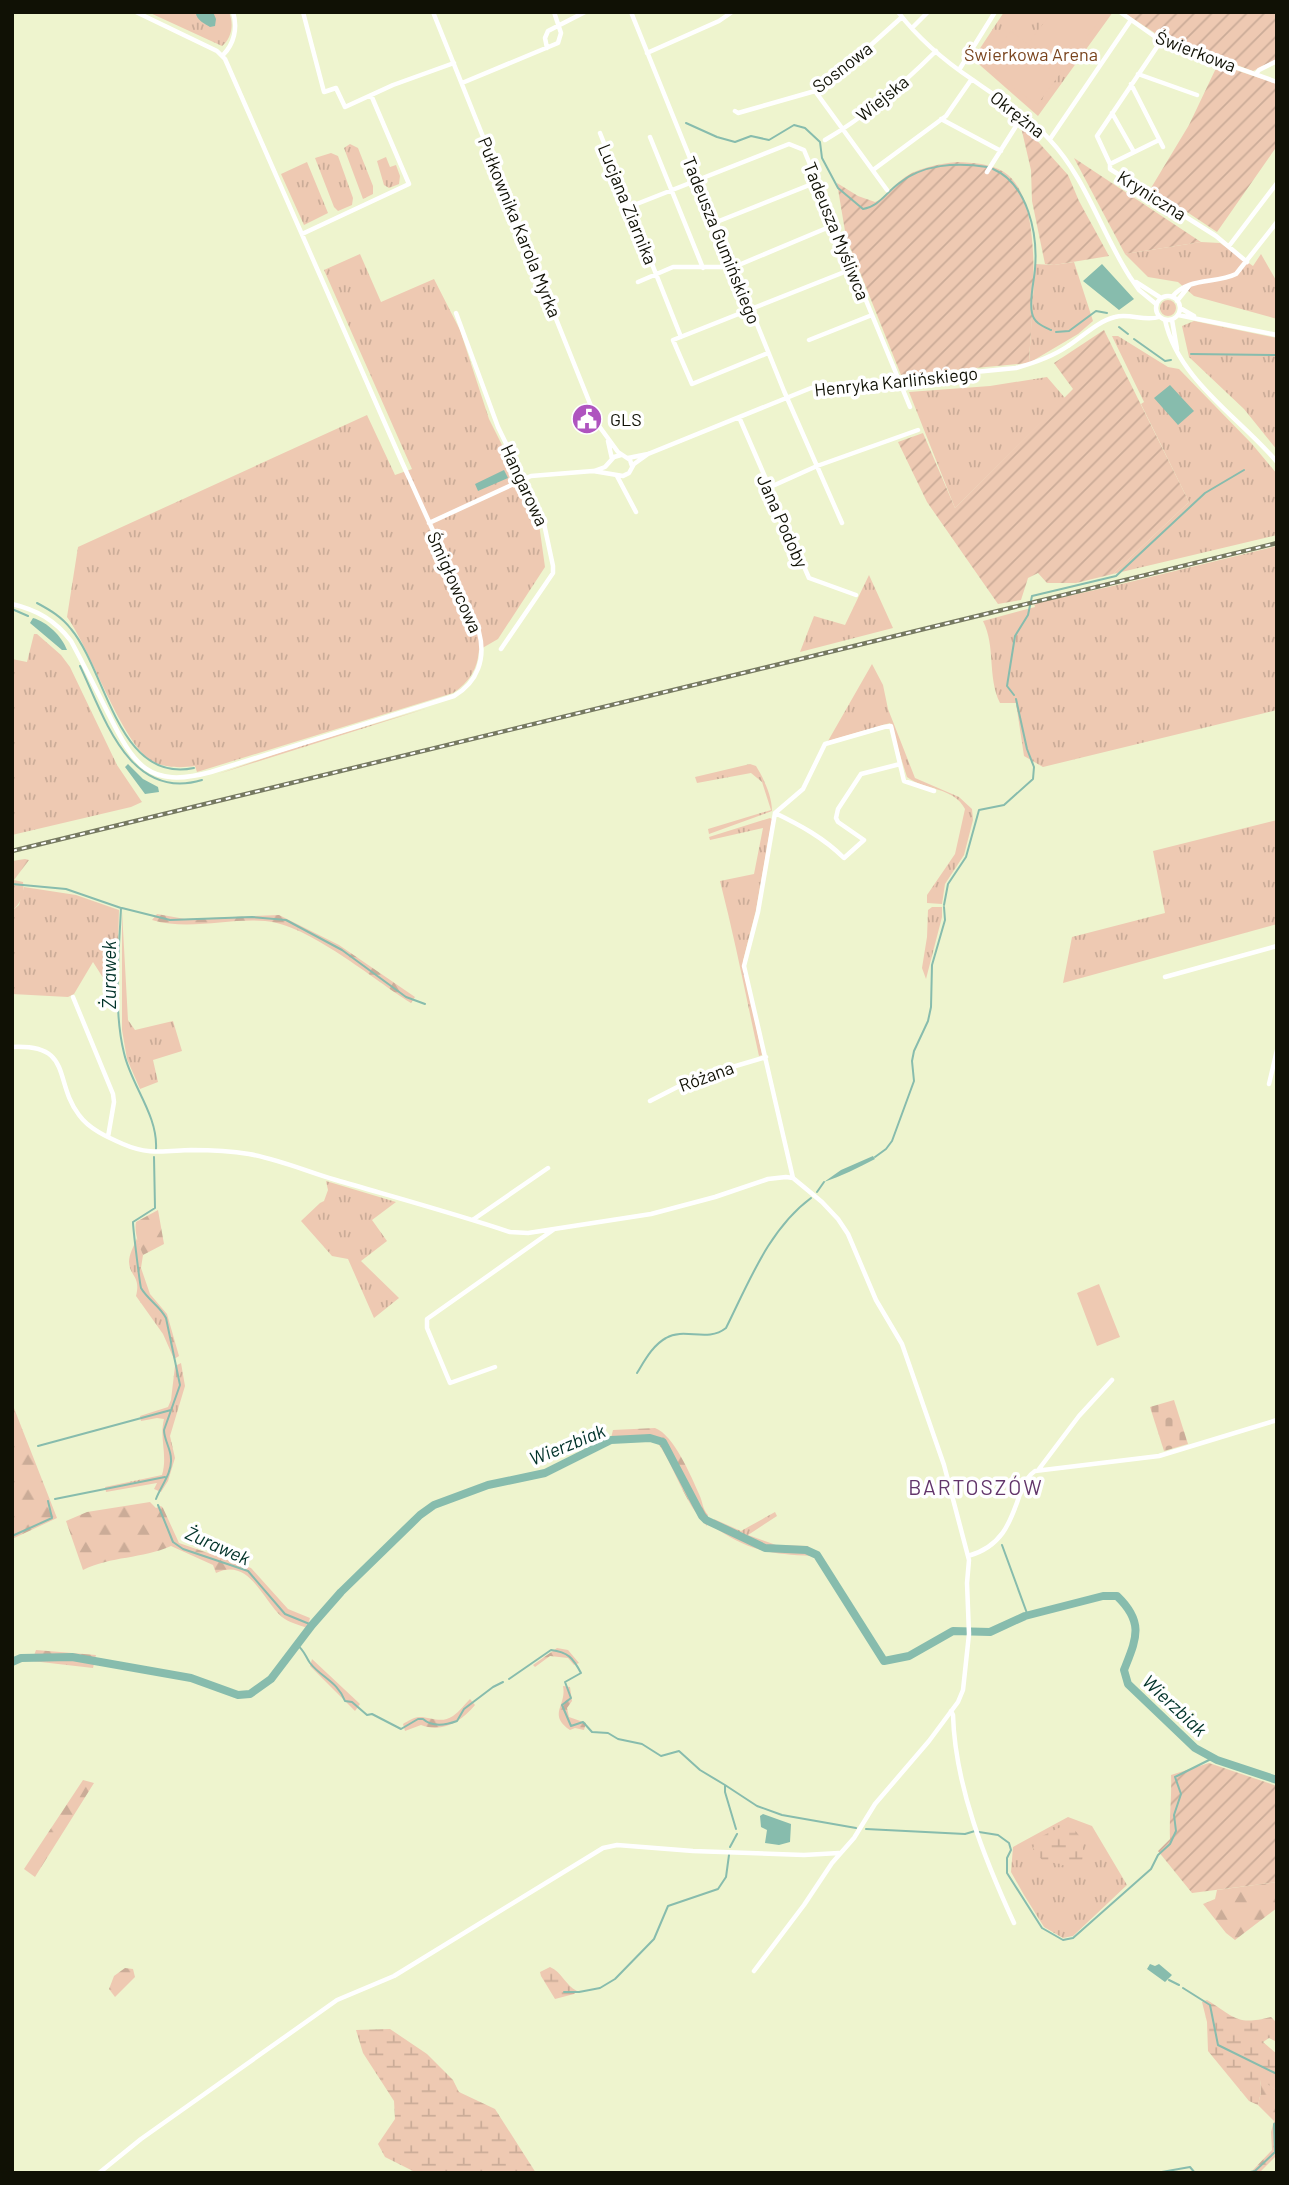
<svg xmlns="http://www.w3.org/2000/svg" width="1289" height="2185" font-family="Barlow,sans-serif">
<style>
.grass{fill:url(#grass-tufts)}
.forest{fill:url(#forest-firs)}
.wetland{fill:url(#wetland-marsh)}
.cemetery{fill:url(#cemetery-stones)}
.garden{fill:url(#garden-furrows)}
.pitch{fill:#eec9b2}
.water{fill:#87bcad}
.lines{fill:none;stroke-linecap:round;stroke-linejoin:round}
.stream{stroke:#87bcad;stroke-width:2}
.river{stroke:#87bcad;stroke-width:8}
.minor{stroke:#fff;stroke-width:4.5}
.rail-casing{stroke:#767961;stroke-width:4.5}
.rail{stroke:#fff;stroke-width:2;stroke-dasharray:5;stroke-linecap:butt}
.labels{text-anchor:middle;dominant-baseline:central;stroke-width:7;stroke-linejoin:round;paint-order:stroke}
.street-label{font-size:18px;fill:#101105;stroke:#fff}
.park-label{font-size:18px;fill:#79441e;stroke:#fff}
.poi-label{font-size:18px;fill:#101105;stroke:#fff;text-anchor:start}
.water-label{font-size:19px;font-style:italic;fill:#003229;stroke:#fff}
.quarter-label{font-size:21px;letter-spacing:2px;fill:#63366b;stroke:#fff}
</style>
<defs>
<pattern id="grass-tufts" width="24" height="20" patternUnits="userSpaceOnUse" patternTransform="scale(1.75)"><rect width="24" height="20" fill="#eec9b2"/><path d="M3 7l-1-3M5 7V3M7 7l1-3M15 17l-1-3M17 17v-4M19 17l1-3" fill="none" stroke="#cbac98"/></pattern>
<pattern id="forest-firs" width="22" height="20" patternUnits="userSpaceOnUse" patternTransform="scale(1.75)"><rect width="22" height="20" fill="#eec9b2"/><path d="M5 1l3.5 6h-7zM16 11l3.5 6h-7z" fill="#cbac98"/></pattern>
<pattern id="wetland-marsh" width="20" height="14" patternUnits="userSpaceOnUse" patternTransform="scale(1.75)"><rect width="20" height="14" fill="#eec9b2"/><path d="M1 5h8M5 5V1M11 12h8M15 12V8" fill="none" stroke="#cbac98"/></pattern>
<pattern id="cemetery-stones" width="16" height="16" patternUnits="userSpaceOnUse" patternTransform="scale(1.75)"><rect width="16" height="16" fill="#eec9b2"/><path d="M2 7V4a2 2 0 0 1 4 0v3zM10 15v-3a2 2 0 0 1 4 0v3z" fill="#cbac98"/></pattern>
<pattern id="garden-furrows" width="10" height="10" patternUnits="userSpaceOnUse" patternTransform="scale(1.75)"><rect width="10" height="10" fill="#eec9b2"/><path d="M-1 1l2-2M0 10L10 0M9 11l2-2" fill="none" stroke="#cbac98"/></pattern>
</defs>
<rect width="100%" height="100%" fill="#eef4ce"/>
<path class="grass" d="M148 12H229C234 24 232 38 222 46Z
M1004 12H1113L1038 116 973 59Z
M350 144 358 148 373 186V194L363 199 344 148Z
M331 153 338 156 353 198 352 205 338 211 334 207 315 158Z
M386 157 390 167 396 165 400 176 399 184 389 188 384 185 377 161Z
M307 162 328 213 304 225 281 174Z
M1201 242 1220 243 1253 266 1261 254 1277 282V319L1194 296 1178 282 1148 277 1125 254Z
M360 254 381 302 434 279 460 330 489 419 538 517 545 567 498 639 479 650C478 668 469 683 453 693L197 772 195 766C181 768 164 768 152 761 122 744 91 650 67 617L78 547 367 415 395 475 412 469 324 270Z
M1074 262 1093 321 1078 334 1029 363 1035 264 1054 265Z
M1160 308a8 8 0 1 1 16 0a8 8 0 1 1-16 0Z
M1194 321 1277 338V450L1244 409 1189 357 1182 326Z
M1112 336H1118L1168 367 1179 369 1252 444 1277 474V535L1113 574 1189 502 1141 404 1144 402Z
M1047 377 1065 398 955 508 909 392 990 386Z
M1277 546V710L1043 767 1024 756 1016 703H1000C987 676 996 647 983 621L1035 607 1034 603C1116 587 1196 565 1277 546Z
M869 575 893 628 800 652 814 616 845 625Z
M34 634H37L61 655 70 667 117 765 142 802 131 807 12 835V659L27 662Z
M872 664 883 685 888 709 915 778 959 797 972 809 973 820 964 855 945 884 942 904 927 903V895L955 854 965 809C954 787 924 790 907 777L890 723 828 741Z
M428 708 218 774 293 748Z
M750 764 756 766C764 779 772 796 772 811L709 834 708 829 771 810 762 782 751 773 697 783 695 777Z
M770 818 772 819 756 910 743 961 762 1055 759 1056C746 997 735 939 720 881L754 874 763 828 710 840 709 837Z
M1277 820V924L1063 983 1072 937 1165 913 1153 851Z
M24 887 76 895 119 910 117 981 107 984 93 962 74 994 68 997 12 994V911L19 905Z
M932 907H942V917L926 979 922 968 927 937 928 910Z
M122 911 128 1020 135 1030 173 1021 182 1051 153 1060 158 1082 140 1089 127 1059 122 1030Z
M326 1181 396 1202 372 1220 387 1241 361 1261 399 1298 374 1318 348 1259 332 1256 301 1221 320 1203 324 1201 328 1190Z
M137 1238 143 1255 141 1268 150 1294 167 1314 179 1356 174 1359 163 1334 136 1296C141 1276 130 1277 129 1262 129 1254 134 1246 137 1238Z
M181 1363 185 1386 170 1436 175 1458 168 1481 161 1492 154 1489 157 1483 106 1492 105 1487 162 1475C168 1455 159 1439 164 1419L157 1418 141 1421 140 1416 168 1407 171 1400 175 1366Z
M775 1512 777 1516 748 1535 776 1545 808 1546 812 1556C771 1554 752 1552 717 1529L714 1519 741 1531Z
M1068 1817 1092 1826 1127 1885 1073 1936 1063 1938 1044 1927 1024 1895 1011 1872 1013 1847Z"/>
<path class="forest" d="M25 859 29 860 14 880 23 882C25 894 21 903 12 911V861Z
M157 914 185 919 279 915 339 945 415 997 411 1003C374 980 308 924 265 921 228 918 189 931 152 920Z
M158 1210 164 1244 143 1255C139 1245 134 1233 136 1222Z
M12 1403 57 1518 12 1539Z
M655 1428C674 1435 691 1476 699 1494 703 1502 702 1508 708 1515L707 1526C684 1503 675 1467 656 1440L632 1437 611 1438 613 1430Z
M150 1502 156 1508 161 1506 163 1508 179 1543 251 1568 288 1609 310 1618 307 1628C299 1625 288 1622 282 1617 262 1599 249 1557 216 1573L213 1565 171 1546C142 1559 111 1556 83 1570L66 1521 87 1512Z
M557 1648 568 1650 579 1663 574 1665 568 1658 550 1656 535 1667 533 1665Z
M36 1650 96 1655 93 1668 32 1661Z
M312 1659 360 1704 355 1711 310 1666Z
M563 1686 570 1687 572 1701 567 1708 569 1717 586 1723 584 1730 575 1728 570 1730C547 1714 567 1706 563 1686Z
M470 1699 475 1705C461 1722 442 1733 421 1725L405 1731 403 1724C408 1721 414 1717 419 1717 432 1717 441 1724 453 1716 460 1711 465 1704 470 1699Z
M83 1780 94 1783 35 1877 24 1869Z
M1277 1882V1908L1235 1940 1226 1933 1203 1904 1215 1899 1217 1890Z
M125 1968 133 1969 135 1977 115 1997 109 1989 114 1976Z
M1260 2079 1277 2090V2155L1259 2173H1253V2170L1272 2150 1271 2132 1274 2121 1258 2105 1261 2092Z"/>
<path class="wetland" d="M1067 1824C1082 1835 1085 1842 1082 1861L1070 1867 1042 1860 1033 1848 1038 1838Z
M550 1967C562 1972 565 1985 577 1991L574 1994 555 1999 541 1976 540 1972Z
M1207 2000C1235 2017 1236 2026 1271 2017L1277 2023V2042L1269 2038 1263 2042 1277 2054V2090L1260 2080 1261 2092 1258 2105 1249 2101 1208 2051 1207 2022 1202 2002Z
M390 2029 427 2054 453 2080 459 2092 495 2109 536 2173H417L385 2157 378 2144 395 2119 394 2101 363 2053 356 2030Z"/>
<path class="cemetery" d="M1174 1400 1188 1444 1164 1451 1150 1407Z"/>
<path class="garden" d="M1123 12H1277V59L1253 71 1161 37Z
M1218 64 1277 84V146L1217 232 1151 188 1189 125Z
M1023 125 1068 175 1079 201 1109 256 1054 265 1045 264 1032 201 1031 170 1021 127Z
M1074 158 1201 242 1125 254Z
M957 162C974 163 989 163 1004 172 1047 199 1031 318 1029 363L901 375 846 237 837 183 858 196 875 202C887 197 890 189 900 181 915 168 938 164 957 162Z
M1104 330 1189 502 1113 574 1076 583H1047L1038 573 1028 578 1021 600 998 604 927 502 898 442 923 433 955 508 1073 389 1054 363Z
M1209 1763 1277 1786V1882L1192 1893 1158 1851 1170 1839C1169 1817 1172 1797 1171 1775Z"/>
<path class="pitch" d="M1052 12H1099L1103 16 1063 67 1030 41Z
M1011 31 1062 71 1037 105 985 65Z
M1099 1284 1120 1337 1097 1346 1077 1293Z"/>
<path class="water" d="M196 12H213L216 19 215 26 210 27C205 24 195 19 196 12Z
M1102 264 1134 299 1119 310 1083 281Z
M1170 385 1194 411 1178 425 1154 398Z
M504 470 508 478 478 491 475 484Z
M33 618C47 622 62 636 67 650H62L30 623Z
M128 764 143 779 158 787 159 792 145 794 125 767Z
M873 1156 875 1159C858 1168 841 1176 824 1182L841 1170Z
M763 1814 791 1824 790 1842 779 1845 765 1843 767 1830 761 1827 760 1816Z
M1150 1964 1155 1966 1159 1964 1172 1975 1165 1982 1147 1969Z"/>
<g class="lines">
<path class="stream" d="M686 123 717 137 735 142 751 136 769 140 794 125 805 128 820 142 822 158 838 188 863 209C878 207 886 193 898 184 922 164 957 162 987 167
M993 169C1028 184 1038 234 1035 269 1034 282 1029 300 1032 313 1034 323 1042 326 1051 330
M1119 327 1128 334
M1056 332 1069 331 1096 311 1107 313
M1134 339 1165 361 1171 360
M1191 354 1277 355
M37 603C50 610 62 617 71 629 107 672 118 784 194 768
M12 609 28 616
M80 666C104 716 129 802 202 780
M1014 695 1007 686 1015 636 1028 615 1032 596 1116 576 1205 493 1244 470
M12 884 66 889 121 908C119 953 113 1009 124 1053 131 1085 158 1115 156 1149
M944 905 948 884 966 857 979 810 1004 805 1033 779 1034 767 1027 749 1016 699
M122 908 170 920 252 917 286 920 342 950 406 997 425 1004
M154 1157 155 1208 133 1222C133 1229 140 1285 141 1288 148 1300 160 1306 166 1318L180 1385 164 1430C164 1440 171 1449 171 1459 172 1473 161 1486 156 1499
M875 1157 886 1149 892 1141 914 1081 912 1061 914 1051 928 1021 931 1007 932 965 945 920 944 907
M817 1192 824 1182
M637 1373C645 1360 653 1345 666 1338 685 1327 707 1343 726 1328 749 1282 769 1229 811 1198
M38 1446 171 1410
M55 1499 165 1477
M158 1505 173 1542 183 1549 248 1571 285 1614 312 1625
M12 1536 52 1518 48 1501
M1002 1545 1028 1616
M297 1645C305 1651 305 1656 310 1663 322 1678 338 1682 345 1701L352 1702 367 1715 372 1714 401 1729 418 1719H423C433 1728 446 1725 457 1721L464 1709 493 1687 503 1682
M509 1679 551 1650C568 1652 573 1658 581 1673L565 1682 571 1698 562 1705 571 1726 583 1722 592 1732 608 1733 618 1739 642 1744 661 1756 679 1751 700 1770 725 1785
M736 1829 725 1792V1785L757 1806 782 1815 856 1828
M866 1829 965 1834 975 1831
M979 1832 998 1835 1009 1843 1011 1850 1007 1858V1873L1042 1928 1063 1940 1073 1938 1151 1869 1158 1855 1170 1844 1176 1831 1174 1815 1181 1794 1175 1777 1213 1758
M730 1847 737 1834
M1169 1980 1179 1985
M1183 1988 1210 2005 1218 2045 1277 2074
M564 1992H579L600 1988 615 1979 654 1939 668 1906 718 1889 726 1877 729 1855
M1156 2173 1190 2167 1195 2173
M1246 2173 1255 2171 1275 2152 1274 2124 1277 2122"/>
<path class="river" d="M12 1662 21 1658 72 1657 191 1678 238 1695 250 1694 271 1679 312 1625 341 1592 420 1515 434 1505 488 1485 545 1473 611 1440 650 1438 663 1442 702 1516 706 1520 765 1548 806 1550 817 1555 884 1661 909 1656 953 1631 990 1632 1025 1616 1103 1596H1117C1145 1623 1136 1639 1124 1670L1128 1684 1195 1748 1217 1760 1277 1780"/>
<path class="minor" d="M303 12 324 92 336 88 345 107 393 85 454 63
M433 12 599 426 618 452 630 460 632 466
M631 12 784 391 842 523
M898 12C918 38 946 62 973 80 999 99 1028 115 1049 139 1086 178 1101 232 1130 277L1139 290 1156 304
M1120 12 1161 41 1277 82
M912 28 928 12
M1161 41 1097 136 1110 164V169L1216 236 1247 262
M547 48 545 38 548 31 585 12
M647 53 719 21 732 12
M223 55C234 44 238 28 233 12
M959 70 995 12
M1138 74 1197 95
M1256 74 1259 70 1277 61
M462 83 558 43 561 33 554 12
M1131 84 1163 147
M815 91 887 190
M735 111 738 113 815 91 852 62 902 17
M1112 113 1134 152
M941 119 1001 151
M600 133 681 337
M650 137 703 268
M1050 139 1131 20
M825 140C866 116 903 84 936 51
M1110 164 1159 140
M873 170 946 116 971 80
M987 172 1023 115
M629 207 789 144 804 150 910 407
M714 223 817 182
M302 234 409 184 371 95
M1229 246 1277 183
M638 282 673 267H734L834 225
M1136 282 1161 298
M1156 308a12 12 0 1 1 24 0a12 12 0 1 1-24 0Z
M1172 297C1188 277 1215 284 1236 274L1277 222
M1177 301 1189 286
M1180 308 1194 316
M456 313 498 427 543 519 553 566V573L501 649
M1178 315 1277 335
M1165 320C1178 380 1239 417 1277 462
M1172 320 1177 349
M809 340 872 315
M768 353 692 384 673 340 852 269
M739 417 809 578 856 595
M608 441 612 459
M628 458 648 454 811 388 1016 368C1034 363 1052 357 1068 346 1082 337 1098 321 1115 317 1130 313 1145 322 1159 317
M594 471 605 467 614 457 621 455
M617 476 636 512
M768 488 817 466 918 430
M429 523 531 476 593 471 623 476 629 473 634 464 648 454
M12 604C37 610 55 620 71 641 84 665 96 689 108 713 134 765 148 789 211 772L454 696C478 682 486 658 479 632L401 460 225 59 217 51 136 12
M775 813 758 912 744 966 793 1178
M775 813 803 789 825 744 884 727 891 726 904 781 934 791
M775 813C800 825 824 838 844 858L864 840 838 822 836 818 838 809 861 774 900 764
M1165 977 1277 946
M73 997 113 1094 114 1102 108 1137
M12 1047C74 1044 53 1081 79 1115 89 1129 107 1137 123 1144 148 1155 164 1151 191 1150 210 1150 231 1151 249 1154 279 1159 308 1172 336 1180 394 1197 453 1213 510 1232L528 1233 651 1214 715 1197 768 1179 786 1177 793 1178 822 1202 838 1219 848 1234 876 1300 902 1344 944 1465 969 1560 967 1583 969 1634 963 1690 958 1702 929 1741 875 1804 854 1838 832 1863 804 1905 754 1971
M1269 1084 1277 1050
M650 1101 695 1078 766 1057
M474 1219 548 1168
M495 1367 450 1383 427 1328V1319L553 1230
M1039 1469 1079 1416 1112 1380
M968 1556C1001 1547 1010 1524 1020 1494 1024 1485 1026 1477 1035 1471L1159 1456 1277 1420
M951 1711 953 1715C955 1786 985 1860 1014 1923
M99 2173 141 2139 337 2000 394 1976 603 1848 617 1845 693 1851 804 1855 839 1853"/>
<g class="rail-casing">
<path id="rail" d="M12 851 1277 543"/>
</g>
<use href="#rail" class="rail"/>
</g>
<defs>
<g id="civic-disc" transform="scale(1.575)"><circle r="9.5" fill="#af54bf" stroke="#fff"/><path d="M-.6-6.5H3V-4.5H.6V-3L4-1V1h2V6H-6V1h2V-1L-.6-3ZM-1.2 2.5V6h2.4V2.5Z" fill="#fff"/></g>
</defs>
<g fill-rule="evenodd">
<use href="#civic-disc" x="587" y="419"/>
</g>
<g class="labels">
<g class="street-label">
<text transform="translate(1196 51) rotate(21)">Świerkowa</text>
<text transform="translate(842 67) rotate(-38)">Sosnowa</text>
<text transform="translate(882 98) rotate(-39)">Wiejska</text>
<text transform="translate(1018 114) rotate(38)">Okrężna</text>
<text transform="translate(1152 195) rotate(32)">Kryniczna</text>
<text transform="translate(628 204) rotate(68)">Lucjana Ziarnika</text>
<text transform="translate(520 227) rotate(68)">Pułkownika Karola Myrka</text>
<text transform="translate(837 231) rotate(68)">Tadeusza Myśliwca</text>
<text transform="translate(722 240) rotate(68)">Tadeusza Gumińskiego</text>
<text transform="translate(896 381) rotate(-6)">Henryka Karlińskiego</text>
<text transform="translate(525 485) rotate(65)">Hangarowa</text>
<text transform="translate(783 521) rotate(66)">Jana Podoby</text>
<text transform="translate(455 582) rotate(66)">Śmigłowcowa</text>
<text transform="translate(706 1076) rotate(-20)">Różana</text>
</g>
<g class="park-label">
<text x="1031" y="54">Świerkowa Arena</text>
</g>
<g class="poi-label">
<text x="610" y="419">GLS</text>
</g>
<g class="water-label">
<text transform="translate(108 975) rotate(-90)">Żurawek</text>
<text transform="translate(567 1444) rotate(-22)">Wierzbiak</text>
<text transform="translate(218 1545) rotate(24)">Żurawek</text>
<text transform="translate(1175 1705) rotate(43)">Wierzbiak</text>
</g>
<g class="quarter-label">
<text x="976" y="1486">BARTOSZÓW</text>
</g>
</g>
<rect width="1289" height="2185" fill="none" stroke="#101105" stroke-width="28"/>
</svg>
